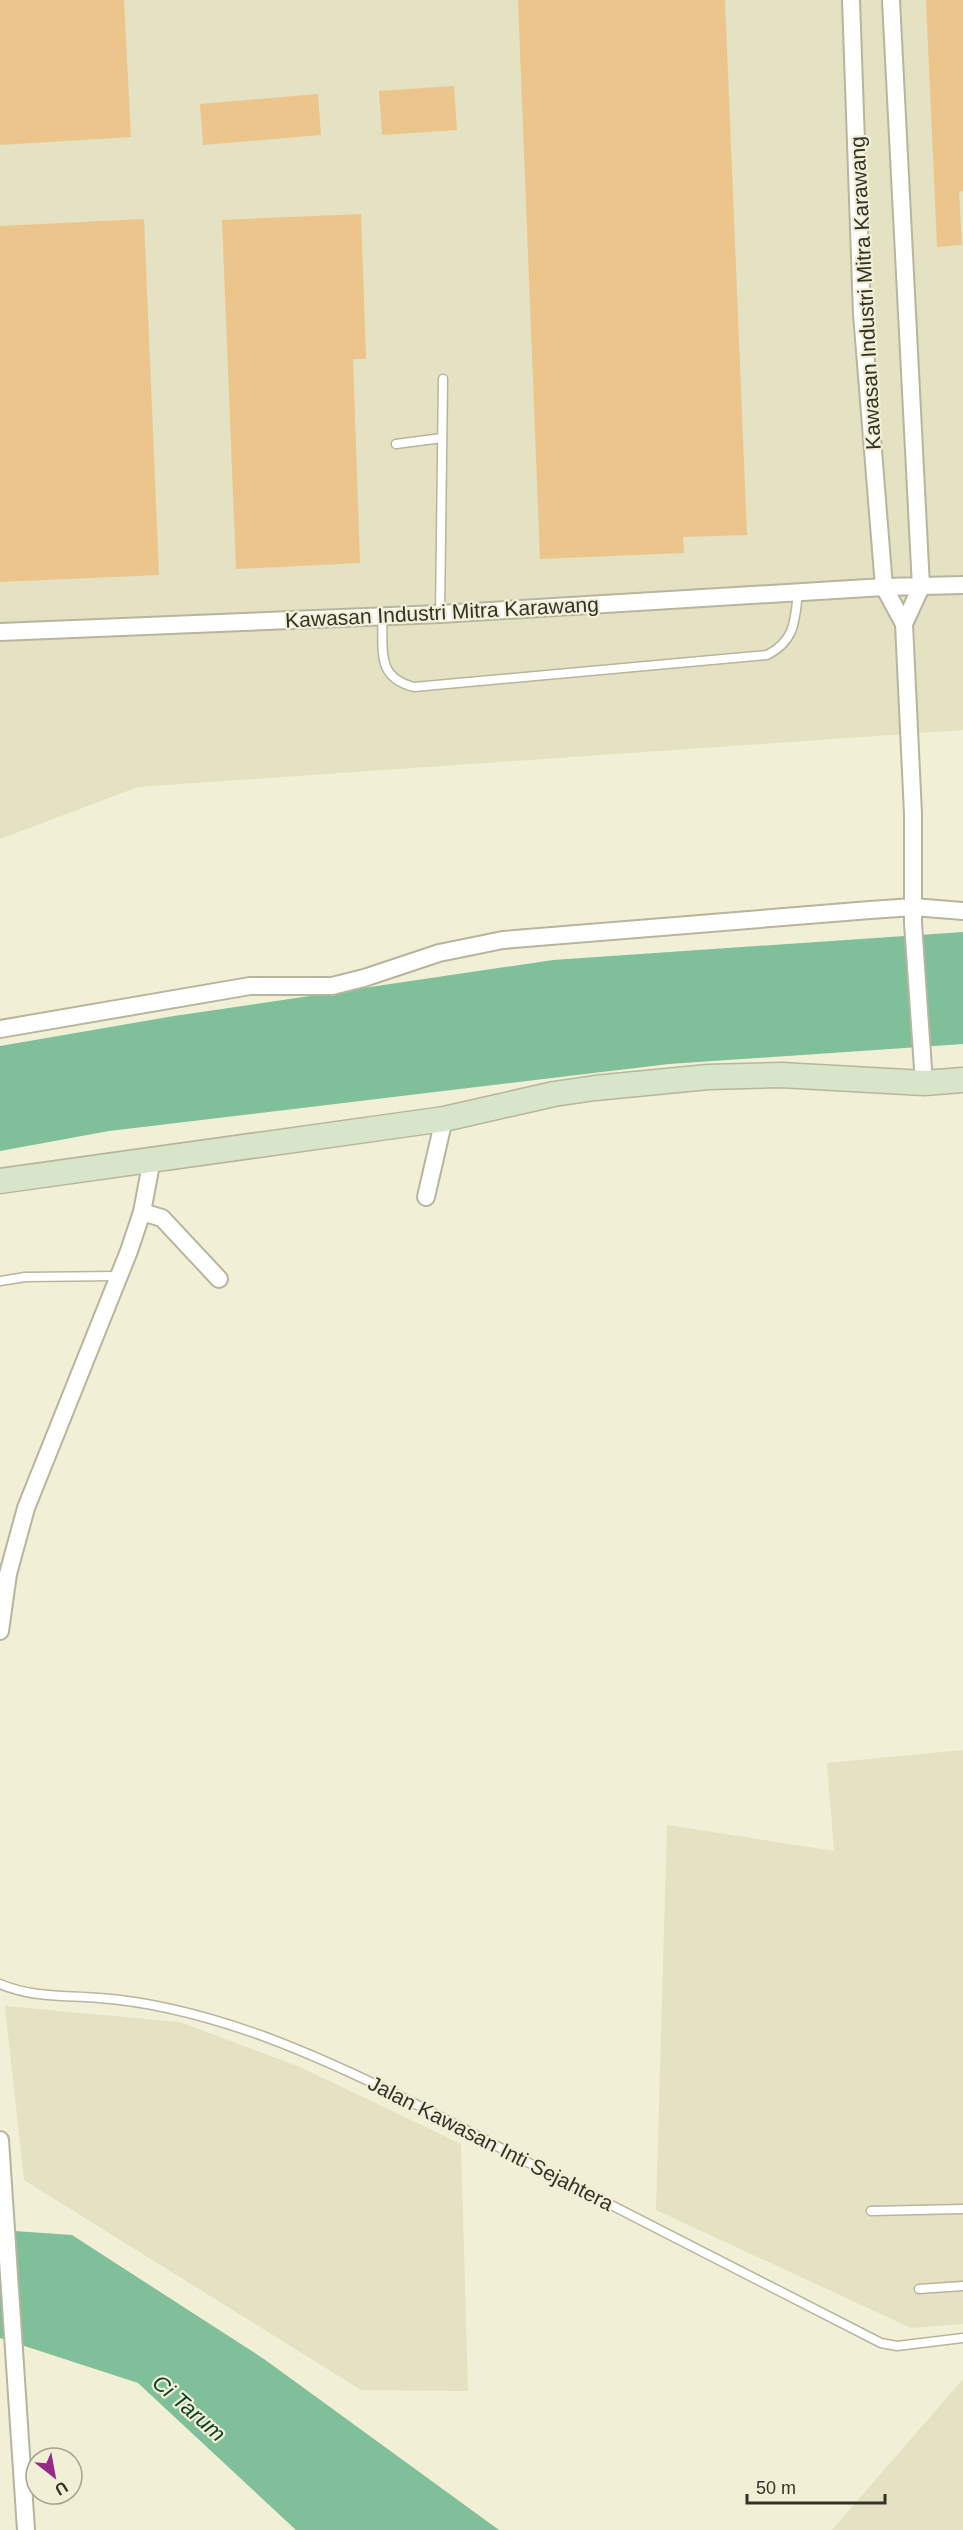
<svg xmlns="http://www.w3.org/2000/svg" width="963" height="2530" font-family="Arial,sans-serif">
<style>
.built{fill:#e4e2c2}
.water{fill:#7fc09a}
.building{fill:#ebc58b}
.lines{fill:none;stroke-linecap:round;stroke-linejoin:round}
.lane-casing{stroke:#b7b59c;stroke-width:11}
.street-casing{stroke:#b7b59c;stroke-width:20}
.secondary-casing{stroke:#b7b59c;stroke-width:27}
.lane{stroke:#fff;stroke-width:8}
.street{stroke:#fff;stroke-width:16}
.secondary{stroke:#d7e5ca;stroke-width:24}
.labels{text-anchor:middle;dominant-baseline:central;stroke-width:4.5;stroke-linejoin:round;paint-order:stroke}
.street-label{font-size:21px;fill:#323228;stroke:#f1efd5}
.water-label{font-size:22px;font-style:italic;fill:#0a3f26;stroke:#f1efd5}
</style>
<rect width="100%" height="100%" fill="#f1efd5"/>
<path class="built" d="M0 0H963V730L138 787 0 839Z
M963 1750V2324L911 2328 656 2210 667 1825 834 1851 827 1763Z
M5 2006 180 2022 300 2067 461 2144 468 2391 361 2390 24 2180Z
M963 2379V2530H832Z"/>
<path class="water" d="M963 932V1044L669 1064 109 1131 0 1151V1046L174 1016 553 960Z
M0 2230 72 2235 264 2359 499 2530H296L138 2383 0 2338Z"/>
<path class="building" d="M0 0H124L131 137 0 145Z
M518 0H725L747 535 683 537 684 553 540 559Z
M926 0H963V191L959 192 962 245 937 247Z
M454 86 457 130 382 135 379 91Z
M318 94 321 135 203 145 200 104Z
M361 214 366 359H353L360 563 236 569 222 220Z
M144 219 159 575 0 582V226Z"/>
<g class="lines">
<g class="lane-casing">
<path id="lane" d="M396 444 442 438
M440 614 443 379
M382 616C384 650 375 677 414 687L767 655C795 641 795 621 798 592
M0 1281 25 1277 117 1276
M0 1984C33 1998 64 1995 99 1998 156 2002 210 2017 263 2036 357 2071 445 2119 533 2165 649 2224 765 2283 881 2343L897 2346 963 2338
M871 2211 963 2209
M919 2289 963 2286"/>
</g>
<g class="street-casing">
<path id="street" d="M851 0 862 314 884 587 904 624 913 814V923L924 1083
M891 0 921 587 904 624
M0 632 440 614 884 587 963 585
M0 1029 250 986H332L364 978 439 953 503 940 870 910 913 907 963 911
M426 1197 444 1119
M142 1212 162 1218 219 1279
M0 1631 8 1574 26 1508 129 1251 142 1212 152 1159
M0 2140 26 2530"/>
</g>
<g class="secondary-casing">
<path id="secondary" d="M0 1181 444 1119 554 1094 595 1088 708 1077 781 1075 924 1083 963 1080"/>
</g>
<use href="#lane" class="lane"/>
<use href="#street" class="street"/>
<use href="#secondary" class="secondary"/>
</g>
<g class="labels">
<g class="street-label">
<text transform="translate(865 293) rotate(-93)">Kawasan Industri Mitra Karawang</text>
<text transform="translate(442 612) rotate(-3)">Kawasan Industri Mitra Karawang</text>
<text transform="translate(491 2143) rotate(27)">Jalan Kawasan Inti Sejahtera</text>
</g>
<g class="water-label">
<text transform="translate(189 2408) rotate(41)">Ci Tarum</text>
</g>
</g>
<g transform="translate(54 2476) rotate(149)"><circle r="28" fill="#f1efd5" stroke="#a5a390" stroke-width="1.5"/>
<path d="M0-4.5L10 22L0 15L-10 22Z" fill="#962a8b"/>
<text y="-9" font-size="16" font-weight="bold" text-anchor="middle" fill="#323228">U</text>
</g>
<path d="M747 2494v9h138v-9" fill="none" stroke="#323228" stroke-width="3"/>
<text x="756" y="2494" font-size="18" fill="#323228" stroke="#f1efd5" stroke-width="4.5" paint-order="stroke">50 m</text>
</svg>
